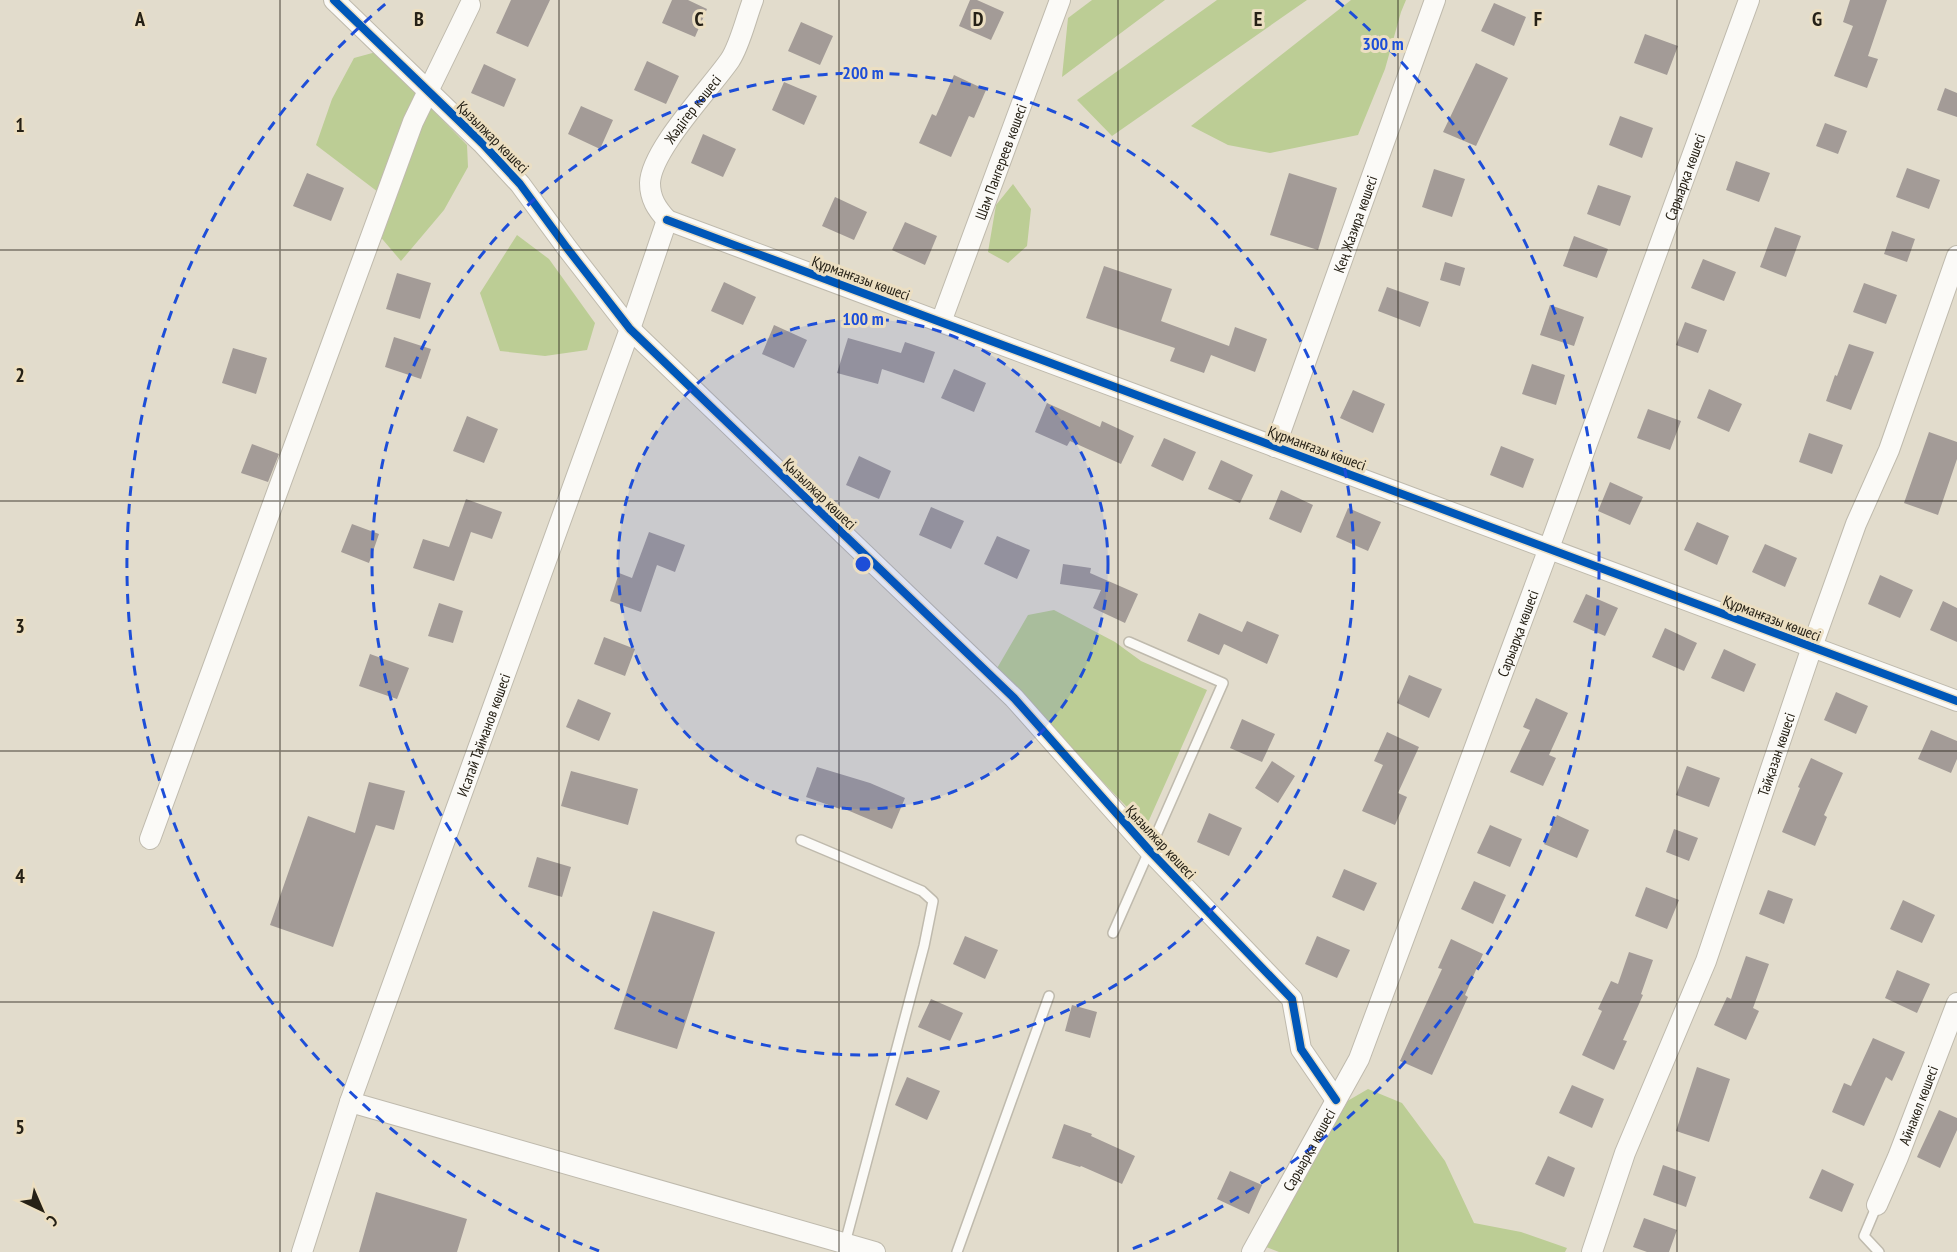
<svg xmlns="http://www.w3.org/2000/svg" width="1957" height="1252" font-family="'PT Sans Narrow',sans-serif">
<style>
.forest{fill:#bccd95}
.building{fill:#a39b97}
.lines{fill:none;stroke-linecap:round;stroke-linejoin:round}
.service-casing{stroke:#bfbaad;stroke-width:12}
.minor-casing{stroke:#bfbaad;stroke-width:22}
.service{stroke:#fbfaf7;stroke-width:9}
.minor{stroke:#fbfaf7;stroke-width:20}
.cycleway-casing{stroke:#ecdfc2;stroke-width:11}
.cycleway{stroke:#0057b8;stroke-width:8}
.grid{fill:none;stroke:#262116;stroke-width:1.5;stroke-opacity:0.55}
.ring{fill:none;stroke:#1d4ed8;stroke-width:3;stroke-dasharray:10 8}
.labels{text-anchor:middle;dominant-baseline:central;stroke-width:6;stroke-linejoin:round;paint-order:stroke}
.street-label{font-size:15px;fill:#262116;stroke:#ecdfc2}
.grid-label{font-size:20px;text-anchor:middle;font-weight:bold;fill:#262116;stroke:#ecdfc2;stroke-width:6;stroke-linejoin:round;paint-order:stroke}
.centre{fill:#1d4ed8;stroke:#ecdfc2;stroke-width:3}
.ring-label{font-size:18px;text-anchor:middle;font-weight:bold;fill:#1d4ed8;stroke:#ecdfc2;stroke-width:6;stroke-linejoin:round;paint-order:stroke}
</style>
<rect width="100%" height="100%" fill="#e2dccc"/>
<path class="forest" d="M1092 0H1165L1062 77 1068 18Z
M1217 0H1307L1112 136 1077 100Z
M1351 0H1406L1401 12 1385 69 1358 135 1270 153 1228 145 1191 126Z
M376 52 467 145 468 167 444 210 401 261 372 227 378 192 316 145 332 99 354 58Z
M1013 184 1031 209 1027 246 1008 263 988 252 996 205Z
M517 235 549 259 595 323 587 350 545 356 500 351 480 293Z
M1054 610 1115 642 1141 661 1207 690 1146 827 996 670 1028 615Z
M1368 1089 1402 1103 1445 1161 1474 1223 1521 1232 1567 1248 1565 1252H1279L1266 1247 1344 1103Z"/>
<path class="building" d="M511 0H550L528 47 496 33Z
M672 0H688L707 9 695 37 662 23Z
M970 0H977L1004 12 991 40 959 26Z
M1850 0H1887L1868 56 1878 59 1867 88 1834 76 1853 26 1843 22Z
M1494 3 1526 17 1514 46 1481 31Z
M801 22 833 36 820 65 788 51Z
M1645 34 1678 46 1667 75 1634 63Z
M647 61 679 76 666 104 634 90Z
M1476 63 1508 78 1476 146 1443 132Z
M484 64 516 79 504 107 471 93Z
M954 75 986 90 974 118 969 116 951 157 919 143 932 114 936 116Z
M784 82 817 96 804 125 772 110Z
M1945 88 1957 93V117L1937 110Z
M581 106 613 120 600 149 568 134Z
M1620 116 1653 128 1642 158 1609 145Z
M1825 123 1847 131 1838 154 1816 146Z
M703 134 736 149 723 177 691 163Z
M1736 161 1770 173 1759 202 1726 190Z
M1907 168 1940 180 1929 209 1896 197Z
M1434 169 1465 179 1452 217 1422 207Z
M307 173 344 188 331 221 293 206Z
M1289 173 1337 188 1318 250 1270 235Z
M1598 185 1631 196 1620 226 1587 214Z
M835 197 867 212 854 240 822 226Z
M905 222 937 236 925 265 892 250Z
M1775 227 1801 236 1786 277 1760 267Z
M1892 231 1915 239 1907 262 1884 254Z
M1574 236 1608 249 1597 278 1563 266Z
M1703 259 1736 272 1724 301 1691 288Z
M1445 262 1465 268 1460 286 1440 280Z
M1104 266 1172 289 1161 321 1229 346 1235 327 1267 339 1255 372 1211 355 1204 373 1170 361 1175 348 1086 318Z
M397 273 431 283 420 319 386 309Z
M724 282 756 297 743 325 711 311Z
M1864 283 1897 295 1886 324 1853 312Z
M1387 287 1429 302 1420 327 1378 311Z
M1550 305 1584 317 1574 346 1540 335Z
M1685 322 1707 330 1698 353 1676 345Z
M774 325 807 340 794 368 762 354Z
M394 337 431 349 421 379 385 367Z
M848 338 901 353 905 342 935 352 924 383 882 369 878 384 837 373Z
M1849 344 1874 352 1851 410 1826 401 1835 375 1837 376Z
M233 348 267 358 256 394 222 383Z
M1532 364 1565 375 1556 405 1522 394Z
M954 369 986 383 974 412 941 398Z
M1709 389 1742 404 1729 432 1697 418Z
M1353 390 1385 404 1373 433 1340 418Z
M1047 403 1100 427 1102 421 1134 436 1121 464 1070 441 1067 446 1035 432Z
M1648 409 1681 421 1670 450 1637 438Z
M467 416 498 429 484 463 453 451Z
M1929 432 1957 442V459L1938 515 1904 503Z
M1809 433 1843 445 1832 474 1799 462Z
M1164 438 1196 452 1183 481 1151 466Z
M252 444 279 454 268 482 241 473Z
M1501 446 1534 459 1523 488 1490 475Z
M859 456 891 471 879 499 846 485Z
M1221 460 1253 475 1240 503 1208 489Z
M1610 482 1643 497 1630 525 1598 511Z
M1281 490 1313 505 1301 533 1269 519Z
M466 499 502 512 492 539 471 532 454 581 413 568 423 539 449 547Z
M931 507 964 521 951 549 919 535Z
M1348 508 1381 522 1368 551 1336 537Z
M1697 522 1729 536 1717 565 1684 550Z
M352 524 379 534 369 563 341 552Z
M649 532 685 545 675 572 657 565 641 612 610 601 619 573 632 578Z
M997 536 1030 550 1017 579 984 564Z
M1765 544 1797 558 1785 587 1752 572Z
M1063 564 1091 568 1090 573 1138 594 1125 623 1093 608 1101 590 1060 584Z
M1880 575 1913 590 1900 618 1868 604Z
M1586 594 1618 608 1605 636 1573 622Z
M1943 601 1957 608V642L1930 630Z
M439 603 463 611 453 643 428 636Z
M1199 613 1242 632 1247 621 1279 635 1267 664 1224 644 1219 655 1187 641Z
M1665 628 1697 643 1684 671 1652 657Z
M604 637 635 649 625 676 594 664Z
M1724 649 1756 664 1744 692 1711 678Z
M370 654 409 668 397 699 359 686Z
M1409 675 1442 689 1429 718 1397 703Z
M1836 692 1868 706 1856 734 1824 720Z
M1536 698 1568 713 1549 755 1556 758 1543 786 1510 772 1530 730 1523 727Z
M578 699 611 713 599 741 566 727Z
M1242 719 1275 734 1262 762 1230 748Z
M1931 730 1957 741V759L1951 773 1918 759Z
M1387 732 1419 747 1398 793 1407 797 1395 825 1362 811 1383 765 1374 761Z
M1811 758 1843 773 1824 815 1827 817 1815 846 1782 832 1800 788 1798 787Z
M1272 761 1295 776 1278 803 1255 788Z
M1687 766 1720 778 1709 807 1676 795Z
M817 767 870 783 905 798 892 829 840 807V809L806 797Z
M571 771 638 789 628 825 561 806Z
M369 782 405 791 394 830 376 825 333 947 270 925 308 816 355 833Z
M1209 813 1242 828 1229 856 1197 842Z
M1557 815 1589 830 1577 858 1544 844Z
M1490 825 1522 839 1510 867 1477 853Z
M1674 829 1698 838 1689 861 1666 852Z
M537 857 571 867 562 897 528 887Z
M1344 869 1377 883 1364 911 1332 897Z
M1474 881 1506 895 1493 924 1461 909Z
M1646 887 1679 900 1667 929 1635 916Z
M1768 890 1793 899 1784 924 1759 914Z
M1903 900 1935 915 1922 943 1890 929Z
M653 911 715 932 677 1049 614 1029Z
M965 936 998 950 985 979 953 964Z
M1317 936 1350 950 1337 978 1305 964Z
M1451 939 1483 954 1465 995 1468 997 1432 1075 1400 1061 1442 969 1438 968Z
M1629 952 1653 960 1641 994 1643 995 1623 1040 1627 1041 1614 1070 1582 1055 1602 1011 1598 1009 1611 981 1618 984Z
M1746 956 1769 964 1753 1008 1759 1011 1746 1040 1714 1025 1727 997 1731 999Z
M1897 970 1930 984 1917 1013 1885 998Z
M931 999 963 1013 950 1041 918 1027Z
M1072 1005 1097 1012 1090 1038 1065 1031Z
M1873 1038 1905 1052 1892 1081 1886 1077 1864 1126 1832 1112 1844 1083 1851 1086Z
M1697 1067 1730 1079 1709 1142 1676 1131Z
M907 1077 940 1091 927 1120 895 1105Z
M1572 1085 1604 1099 1592 1128 1559 1113Z
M1939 1110 1957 1118V1130L1940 1168 1917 1157Z
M1064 1124 1092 1134 1091 1136 1135 1156 1122 1184 1081 1166 1080 1167 1052 1158Z
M1548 1156 1575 1168 1564 1197 1535 1184Z
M1663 1165 1696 1177 1686 1207 1653 1195Z
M1822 1169 1854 1184 1842 1212 1809 1198Z
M1230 1171 1262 1185 1249 1214 1217 1199Z
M376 1192 467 1219 457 1252H359Z
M1644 1218 1677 1230 1669 1252H1647L1633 1247Z"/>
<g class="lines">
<g class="service-casing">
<path id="service" d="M801 840 922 891 933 901 924 946 845 1243
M1113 933 1223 683 1129 642
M1877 1205 1864 1236 1879 1252
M957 1252 1049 996"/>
</g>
<g class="minor-casing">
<g id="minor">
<path d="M334 0 482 143 520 184 567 248 630 329 1014 698 1149 850 1292 999 1301 1049 1336 1100"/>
<path d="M667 220 1957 701"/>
<path id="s1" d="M667 220C657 209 650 199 650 183 651 150 710 89 730 60 740 45 746 18 753 0"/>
<path id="s2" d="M941 322 1060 0"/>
<path id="s3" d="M1275 447 1435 0"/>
<path d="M150 839 413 122 470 5"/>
<path d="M350 1102 875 1252"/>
<path id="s4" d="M1877 1205 1898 1157 1957 1003"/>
<path id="s5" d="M302 1252 350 1102 630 329 667 220"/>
<path id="s6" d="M1252 1252 1359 1059 1549 548 1749 0"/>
<path id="s7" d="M1592 1252 1625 1153 1706 961 1812 647 1856 524 1889 450 1957 256"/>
</g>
</g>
<use href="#service" class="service"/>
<use href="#minor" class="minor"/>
<g class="cycleway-casing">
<path id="cycleway" d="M334 0 482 143 520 184 567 248 630 329 1014 698 1149 850 1292 999 1301 1049 1336 1100
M667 220 1957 701"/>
</g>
<use href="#cycleway" class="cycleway"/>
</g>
<path class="grid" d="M280 0V1252M559 0V1252M839 0V1252M1118 0V1252M1398 0V1252M1677 0V1252M0 250H1957M0 501H1957M0 751H1957M0 1002H1957"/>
<circle cx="863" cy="564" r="245" fill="#1d4ed8" fill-opacity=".12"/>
<g class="ring">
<circle cx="863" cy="564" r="245"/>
<circle cx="863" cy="564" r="491"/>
<path d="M599 1251A736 736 0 0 1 390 0M1336 0A736 736 0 0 1 1127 1251"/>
</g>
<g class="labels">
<g class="street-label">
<text stroke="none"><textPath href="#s1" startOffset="128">Жәдігер көшесі</textPath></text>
<text transform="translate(493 137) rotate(45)">Қызылжар көшесі</text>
<text stroke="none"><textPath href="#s2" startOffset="171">Шам Пангереев көшесі</textPath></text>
<text stroke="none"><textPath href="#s6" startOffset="1161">Сарыарқа көшесі</textPath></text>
<text stroke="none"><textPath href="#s3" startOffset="237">Кең Жазира көшесі</textPath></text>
<text transform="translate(861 278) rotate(20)">Құрманғазы көшесі</text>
<text transform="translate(1317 448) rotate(20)">Құрманғазы көшесі</text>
<text transform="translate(820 494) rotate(44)">Қызылжар көшесі</text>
<text transform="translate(1772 618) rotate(21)">Құрманғазы көшесі</text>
<text stroke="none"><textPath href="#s6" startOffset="675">Сарыарқа көшесі</textPath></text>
<text stroke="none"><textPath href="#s5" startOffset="548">Исатай Тайманов көшесі</textPath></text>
<text stroke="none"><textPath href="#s7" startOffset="531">Тайқазан көшесі</textPath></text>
<text transform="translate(1161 842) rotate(47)">Қызылжар көшесі</text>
<text stroke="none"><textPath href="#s4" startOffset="108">Айнакөл көшесі</textPath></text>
<text stroke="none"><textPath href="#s6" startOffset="117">Сарыарқа көшесі</textPath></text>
</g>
</g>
<g class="grid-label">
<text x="140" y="26">A</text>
<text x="419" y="26">B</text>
<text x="699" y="26">C</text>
<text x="978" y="26">D</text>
<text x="1258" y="26">E</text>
<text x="1538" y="26">F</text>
<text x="1817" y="26">G</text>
<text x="20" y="132">1</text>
<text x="20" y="382">2</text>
<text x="20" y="633">3</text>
<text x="20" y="883">4</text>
<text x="20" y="1134">5</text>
</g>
<circle cx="863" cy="564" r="9" class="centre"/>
<g class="ring-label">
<text x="1383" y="50">300 m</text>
<text x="863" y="79">200 m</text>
<text x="863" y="325">100 m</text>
</g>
<g transform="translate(42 1210) rotate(136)" stroke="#ecdfc2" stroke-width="4.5" paint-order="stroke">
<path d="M0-4.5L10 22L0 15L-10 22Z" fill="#262116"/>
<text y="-9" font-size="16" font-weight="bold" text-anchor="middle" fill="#262116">С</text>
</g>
</svg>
